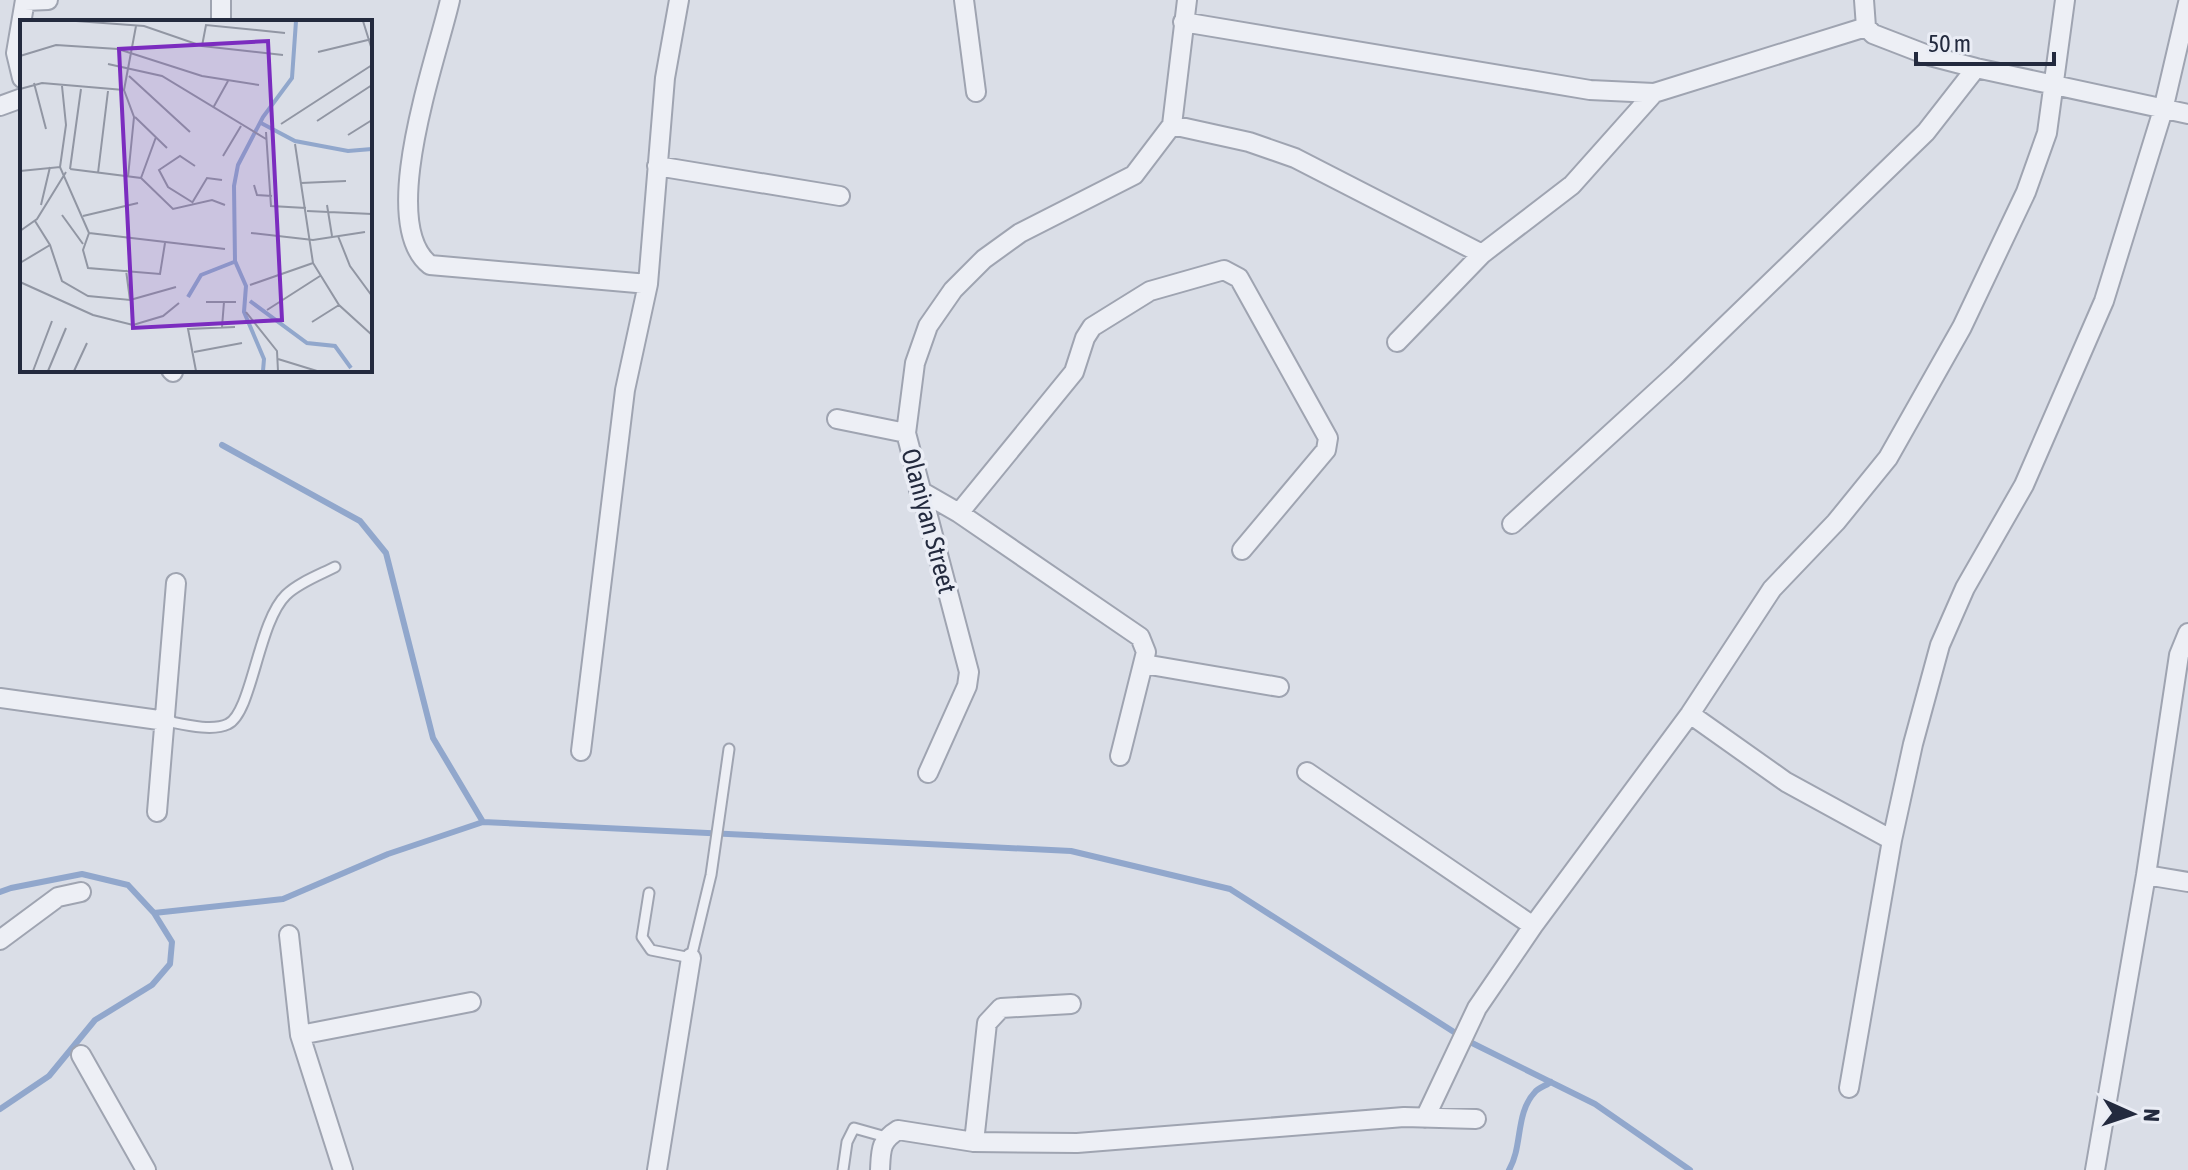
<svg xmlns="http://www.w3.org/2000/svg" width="2188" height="1170" font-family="'Asap Condensed',sans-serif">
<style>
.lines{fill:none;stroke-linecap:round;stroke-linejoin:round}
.stream{stroke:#91a7cc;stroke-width:6}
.lane-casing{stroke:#9fa4b1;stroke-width:13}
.street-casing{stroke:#9fa4b1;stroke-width:22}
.lane{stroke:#edeff5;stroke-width:9}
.street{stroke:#edeff5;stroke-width:18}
.labels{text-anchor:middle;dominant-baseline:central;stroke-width:7;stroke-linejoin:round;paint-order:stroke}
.street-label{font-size:26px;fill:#232a3e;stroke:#eaedf5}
.inset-river{fill:none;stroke:#91a7cc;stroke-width:4}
.inset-road{fill:none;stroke:#9196a3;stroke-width:2}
.view{fill:#7b2cbf;fill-opacity:0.15;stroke:#7b2cbf;stroke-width:4}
.inset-edge{fill:none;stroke:#232a3e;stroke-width:4}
</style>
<rect width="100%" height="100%" fill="#dadee7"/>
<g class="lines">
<path class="stream" d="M222 445 360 521 386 553 433 738 483 822
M0 892 11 888 82 874 128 885 154 913 283 899 388 854 483 822 1071 851 1230 889 1468 1041 1595 1104 1690 1170
M0 1109 49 1076 95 1020 152 985 170 964 172 942 154 913
M1509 1170C1523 1146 1515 1113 1535 1092 1538 1088 1547 1085 1551 1082"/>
<g class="lane-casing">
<path id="lane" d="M166 721C182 724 212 732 228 724 252 713 258 622 286 595 298 583 319 575 335 567
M649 893 642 937 651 950 691 958 711 875 729 749
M843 1170 847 1142 854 1128 886 1137"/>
</g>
<g class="street-casing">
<path id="street" d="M221 0V22
M450 0C437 58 376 223 430 265L648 284
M964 0 976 92
M1864 0 1866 27
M25 1 48 0
M1183 22 1590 90 1654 93 1866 27 1873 34 1930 56 1976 68 2188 114
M22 78 16 53 25 0
M0 106 22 98
M1172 125 1249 142 1295 158 1482 254
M657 166 840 196
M1397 342 1482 254 1572 185 1654 93
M171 370 173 372
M837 419 906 433
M919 490 959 513 1140 637 1146 652 1120 756
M959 513 1074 372 1085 338 1092 327 1150 291 1224 270 1239 278 1328 438 1326 450 1242 550
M1512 524 1677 373 1926 132 1976 68
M1144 664 1279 687
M0 698 166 721
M1690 714 1786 782 1892 840
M581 751 625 390 648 284 665 78 679 0
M1307 772 1533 926
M928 773 967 686 969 672 906 433 915 363 928 326 953 290 984 259 1020 233 1134 175 1172 125 1187 0
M157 812 176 583
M2146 875 2188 882
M289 935 300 1035 343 1170
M0 940 58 897 81 892
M300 1035 471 1002
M81 1055 146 1170
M1849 1088 1892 840 1913 744 1940 645 1965 588 2024 485 2104 301 2163 110 2188 3
M1425 1118 1477 1008 1533 926 1690 714 1772 589 1836 522 1888 458 1962 327 2026 192 2047 133 2065 0
M974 1142 987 1023 1001 1008 1071 1004
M657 1170 691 958
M880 1170C881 1150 880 1141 898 1130L974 1142 1077 1143 1404 1117 1476 1119
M2095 1170 2146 875 2179 655 2188 633"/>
</g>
<use href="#lane" class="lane"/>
<use href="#street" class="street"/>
</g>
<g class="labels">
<g class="street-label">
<text transform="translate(929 521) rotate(75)">Olaniyan Street</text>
</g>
</g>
<g transform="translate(20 20)">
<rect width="352" height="352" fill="#dadee7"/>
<path class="inset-river" d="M241 103 275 121 328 131 352 129M168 277 181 255 214 242M230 281 287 323 315 326 331 348M243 351 244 339 224 292 226 266 215 241 214 166 218 145 243 97 272 58 276 1"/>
<path class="inset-road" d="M56 1 124 6 182 26 263 35M343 1 352 30M182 26 186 5 265 13M298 32 352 19M0 36 36 25 98 29 182 56 239 65M88 44 142 56 246 119M109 56 170 112M14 63 26 109M0 69 22 63 104 70M193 88 208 61M115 97 147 128M297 101 352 65M261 104 352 45M246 112 251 186 286 188M328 115 352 100M275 124 293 243 319 285 352 315M203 136 221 106M40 147 46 105 42 66M50 149 121 158 153 189 192 180 205 185M50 149 61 69M0 151 40 147 69 213M78 153 88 71M108 157 114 97 104 70 116 6M121 158 136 117M281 163 326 161M234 165 237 175 252 176M172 182 148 167 139 150 160 136 175 146M172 183 187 158 202 160M21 185 30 147M307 185 312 216M287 191 352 194M42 195 63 224M63 196 118 183M15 201 30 225 42 261 68 276 110 280 106 250M0 211 17 199 46 152M69 213 63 230 68 248 140 254 145 223M69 213 205 229M231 213 293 220 345 212M318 216 330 246 352 276M0 243 30 225M0 262 73 295 113 305 143 296 159 283M230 265 293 243M110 280 156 267M186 282H216M247 290 300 256M226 292 257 331 258 351M292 302 319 285M202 307 204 282M174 332 222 323M258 339 297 351M13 351 32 301M28 351 46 308M54 351 67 323M176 351 168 309 215 307"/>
<path class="view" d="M248 21 262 300 113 308 99 29Z"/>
<rect width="352" height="352" class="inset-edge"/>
</g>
<g transform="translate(2132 1114) rotate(93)" stroke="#eaedf5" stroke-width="6" paint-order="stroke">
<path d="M0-6L14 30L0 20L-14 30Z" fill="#232a3e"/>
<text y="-12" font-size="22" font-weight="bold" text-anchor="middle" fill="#232a3e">N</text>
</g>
<path d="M1916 52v12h138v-12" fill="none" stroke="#232a3e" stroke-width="4"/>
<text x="1928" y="52" font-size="24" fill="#232a3e" stroke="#eaedf5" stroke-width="6" paint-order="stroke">50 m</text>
</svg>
